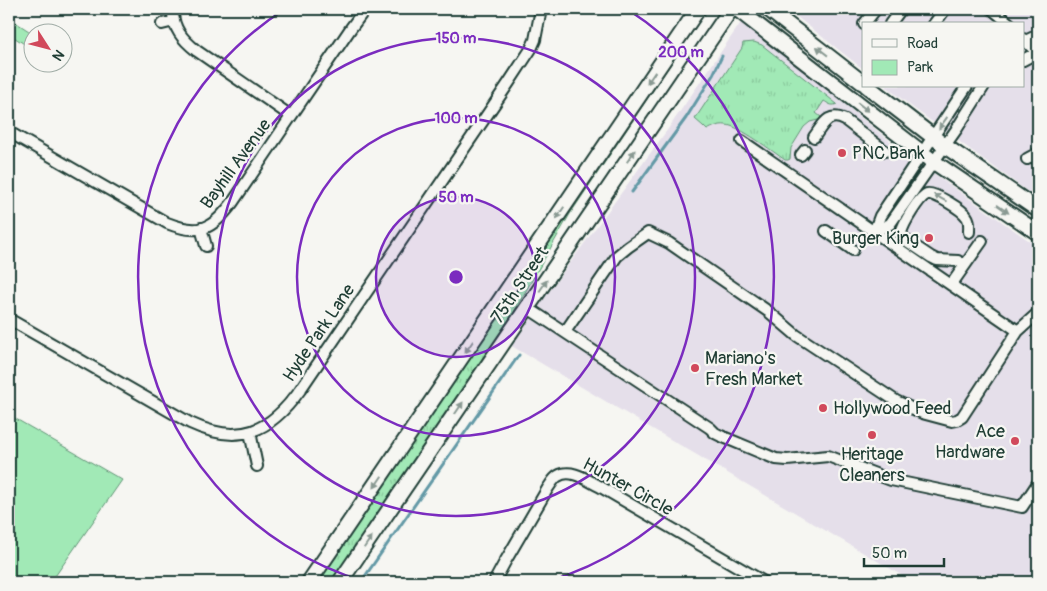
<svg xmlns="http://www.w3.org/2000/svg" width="1047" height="591" font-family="Pangolin,sans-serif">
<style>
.built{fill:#e5dfea}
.grass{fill:url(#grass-tufts);stroke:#609375}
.park{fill:#a1e9b6;stroke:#609375}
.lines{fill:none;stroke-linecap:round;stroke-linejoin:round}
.stream{stroke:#6399a6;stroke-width:3}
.minor-casing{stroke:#1f3d34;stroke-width:14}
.major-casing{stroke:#1f3d34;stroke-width:18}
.minor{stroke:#f6f6f2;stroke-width:10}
.major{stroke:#f6f6f2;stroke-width:14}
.oneway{fill:#8a9a93}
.ring{fill:none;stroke:#7b2cbf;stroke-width:2.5}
.poi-dot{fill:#d1495b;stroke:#f6f6f2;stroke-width:2}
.labels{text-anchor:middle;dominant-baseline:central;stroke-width:4.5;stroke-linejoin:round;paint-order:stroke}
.poi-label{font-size:18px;fill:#1f3d34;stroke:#f6f6f2;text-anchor:start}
.street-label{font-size:18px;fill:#1f3d34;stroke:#f6f6f2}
.centre{fill:#7b2cbf;stroke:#f6f6f2;stroke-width:2.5}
.ring-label{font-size:15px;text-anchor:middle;font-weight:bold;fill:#7b2cbf;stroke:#f6f6f2;stroke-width:4.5;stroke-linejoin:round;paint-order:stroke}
</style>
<defs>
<pattern id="grass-tufts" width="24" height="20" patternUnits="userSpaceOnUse" patternTransform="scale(1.25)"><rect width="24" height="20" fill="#a1e9b6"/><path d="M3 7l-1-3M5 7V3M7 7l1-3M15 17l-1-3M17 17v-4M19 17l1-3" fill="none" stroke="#8ac99d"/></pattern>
</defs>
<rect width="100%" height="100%" fill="#f6f6f2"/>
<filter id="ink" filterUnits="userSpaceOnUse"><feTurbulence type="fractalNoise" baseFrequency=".02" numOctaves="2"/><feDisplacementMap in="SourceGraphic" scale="10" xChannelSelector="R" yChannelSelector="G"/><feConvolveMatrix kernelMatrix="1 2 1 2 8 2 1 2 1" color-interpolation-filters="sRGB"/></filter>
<g filter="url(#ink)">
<path class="built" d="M787 9H1038V199L916 110 885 86H1023V24H863V69Z
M742 21 906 154 1038 247V582H913L510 345 668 129Z"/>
<path class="grass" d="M9 18 32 33V49L9 34Z
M696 24 697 25 570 214 499 338 332 582H318Z
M754 42 762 45 837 104C831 107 828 103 824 101L816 113 821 117 822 119 810 122 804 127 791 148 790 159 788 160H785C772 151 740 126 726 125 719 124 713 127 707 130L703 126 695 119 742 48 743 43Z"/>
<path class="park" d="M9 415 122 480 51 582H9Z"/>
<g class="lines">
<path class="stream" d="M632 192 686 118 713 75 722 56
M361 582 519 355"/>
<g class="minor-casing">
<path id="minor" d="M173 9C172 28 183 40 197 51L291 116
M992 9 1010 24
M162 24 174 21
M864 24 876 9
M890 24 901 9
M934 24 943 12 944 9
M1023 39 1038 53
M1023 42 1038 35
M1023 60 1038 52
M9 132 167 223C200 236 213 229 233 202L351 28 365 9
M814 137C823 125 828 111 845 120L885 151
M742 141 1018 331
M801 155 805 150
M1027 159 1038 153
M201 228 206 246
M826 231 853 250
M874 232 890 224 956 130 984 86
M874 232 880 216 967 86
M965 265 958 261 937 260 931 257 904 239 901 233C903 224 919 197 927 194 934 192 963 210 967 217 970 221 969 227 969 232
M951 285 982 241
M528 308 710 428 715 433 721 436 776 459 787 460 828 456 891 480 1022 507 1038 483
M9 319 190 423C239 446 270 432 300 390L508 84 531 49 535 40 541 9
M565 332 617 256 628 247 648 233 669 243 769 312 796 335 896 401 922 413 952 421 957 420 962 417 1018 331 1038 313
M250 432 257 466
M494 582 506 560 548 488C551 484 554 478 558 476 571 468 587 480 599 486L764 582"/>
</g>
<g class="major-casing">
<path id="major" d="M737 9 934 162 1038 233
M768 9 863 83
M867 86 945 146 1038 210
M309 582 698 9
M340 582 731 9"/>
</g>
<use href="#minor" class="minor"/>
<use href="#major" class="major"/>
</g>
<defs><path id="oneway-solid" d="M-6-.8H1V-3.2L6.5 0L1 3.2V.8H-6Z" transform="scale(1.25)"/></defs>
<g class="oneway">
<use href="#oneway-solid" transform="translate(822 51) rotate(-142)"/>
<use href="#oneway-solid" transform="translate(651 78) rotate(124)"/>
<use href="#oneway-solid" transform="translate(863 107) rotate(38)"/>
<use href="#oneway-solid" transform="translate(943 123) rotate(125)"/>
<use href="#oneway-solid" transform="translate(631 156) rotate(-56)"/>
<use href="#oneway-solid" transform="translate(940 198) rotate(-151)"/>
<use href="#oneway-solid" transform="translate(1003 209) rotate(35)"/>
<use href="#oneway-solid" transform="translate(560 213) rotate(124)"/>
<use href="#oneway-solid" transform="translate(543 286) rotate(-56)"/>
<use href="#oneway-solid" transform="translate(469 347) rotate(124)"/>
<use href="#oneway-solid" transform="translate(459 408) rotate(-56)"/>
<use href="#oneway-solid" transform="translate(378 482) rotate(124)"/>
<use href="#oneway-solid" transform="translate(368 542) rotate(-56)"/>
</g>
</g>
<circle cx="456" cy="277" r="80" fill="#7b2cbf" fill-opacity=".12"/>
<g class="ring">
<circle cx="456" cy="277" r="80"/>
<circle cx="456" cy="277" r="159"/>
<circle cx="456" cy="277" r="239"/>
<path d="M366 582A318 318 0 0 1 285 9M627 9A318 318 0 0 1 546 582"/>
</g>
<g class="poi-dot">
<circle cx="842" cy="153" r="5"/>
<circle cx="929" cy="238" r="5"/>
<circle cx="695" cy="368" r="5"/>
<circle cx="823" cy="408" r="5"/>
<circle cx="872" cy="435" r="5"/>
<circle cx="1015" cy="441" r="5"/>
</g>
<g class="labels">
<g class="poi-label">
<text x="852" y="153">PNC Bank</text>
<text x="919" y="238" text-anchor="end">Burger King</text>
<text x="705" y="358">Mariano's<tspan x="705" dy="21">Fresh Market</tspan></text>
<text x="833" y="408">Hollywood Feed</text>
<text x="1005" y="431" text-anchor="end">Ace<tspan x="1005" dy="21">Hardware</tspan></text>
<text x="872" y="454" text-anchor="middle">Heritage<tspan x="872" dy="21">Cleaners</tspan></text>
</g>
<g class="street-label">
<text transform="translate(236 164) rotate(-54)">Bayhill Avenue</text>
<text transform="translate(520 285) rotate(-56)">75th Street</text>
<text transform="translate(319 333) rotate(-56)">Hyde Park Lane</text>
<text transform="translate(628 487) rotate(29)">Hunter Circle</text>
</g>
</g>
<circle cx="456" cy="277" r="8" class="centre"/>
<g class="ring-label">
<text x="456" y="43">150 m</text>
<text x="681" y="57">200 m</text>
<text x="456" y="123">100 m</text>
<text x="456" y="202">50 m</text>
</g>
<rect width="1047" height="591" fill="none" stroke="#f6f6f2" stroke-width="30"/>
<rect x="15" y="15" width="1017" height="561" fill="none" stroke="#1f3d34" stroke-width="2" filter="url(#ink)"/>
<rect x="862" y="22" width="162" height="65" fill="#f6f6f2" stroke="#a0aca6"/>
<rect x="872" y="39" width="25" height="8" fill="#f6f6f2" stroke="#a0aca6"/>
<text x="907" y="48" font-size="15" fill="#1f3d34">Road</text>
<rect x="872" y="60" width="25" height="15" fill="#a1e9b6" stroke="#a0aca6"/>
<text x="907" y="72" font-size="15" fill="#1f3d34">Park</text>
<g transform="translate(48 48) rotate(126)"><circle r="24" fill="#f6f6f2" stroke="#a0aca6"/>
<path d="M0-4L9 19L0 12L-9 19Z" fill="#d1495b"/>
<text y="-8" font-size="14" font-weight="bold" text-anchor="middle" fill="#1f3d34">N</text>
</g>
<path d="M864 558v8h80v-8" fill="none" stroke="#1f3d34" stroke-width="2.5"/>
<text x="872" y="558" font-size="15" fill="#1f3d34" stroke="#f6f6f2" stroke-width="4" paint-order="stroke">50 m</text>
</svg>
